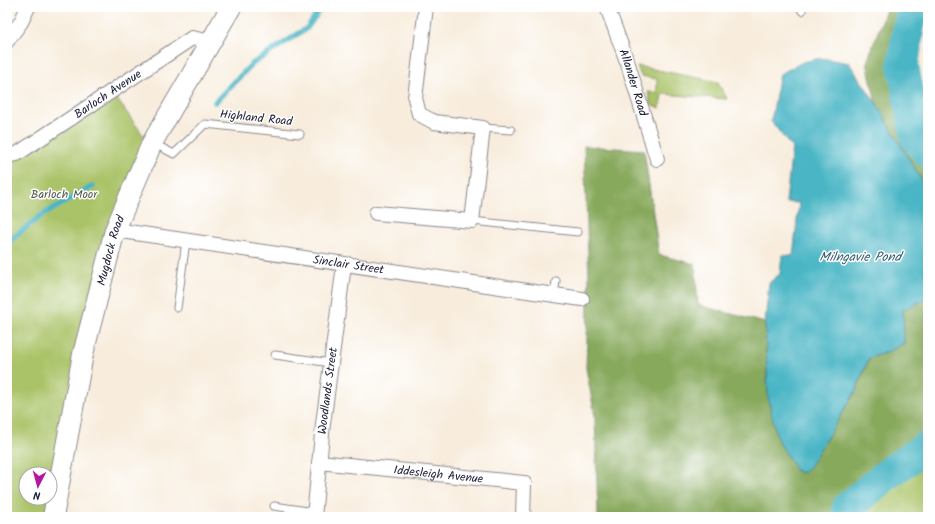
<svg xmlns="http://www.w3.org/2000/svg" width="935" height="524" font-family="Kalam,sans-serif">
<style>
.green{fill:#aac368;stroke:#667252}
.forest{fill:#87a95c;stroke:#54664c}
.water{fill:#49b5c5;stroke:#366c80}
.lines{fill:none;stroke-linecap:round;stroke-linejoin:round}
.stream{stroke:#49b5c5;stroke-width:5.5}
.river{stroke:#49b5c5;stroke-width:32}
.lane-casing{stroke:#8d888c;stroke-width:9}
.street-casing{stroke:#8d888c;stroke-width:16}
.secondary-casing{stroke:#8d888c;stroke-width:22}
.lane{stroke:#fff;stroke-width:7}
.street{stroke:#fff;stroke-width:14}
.secondary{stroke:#fff;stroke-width:20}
.labels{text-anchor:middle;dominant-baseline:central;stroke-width:3;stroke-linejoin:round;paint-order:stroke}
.street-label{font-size:12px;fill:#22223b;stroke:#fff}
.park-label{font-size:12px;fill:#525a4b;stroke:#fff}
.water-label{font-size:13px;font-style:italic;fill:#325d72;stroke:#fff}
</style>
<rect width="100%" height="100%" fill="#fff"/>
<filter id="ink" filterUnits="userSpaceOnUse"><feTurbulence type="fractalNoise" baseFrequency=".025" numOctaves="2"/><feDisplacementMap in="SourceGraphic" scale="8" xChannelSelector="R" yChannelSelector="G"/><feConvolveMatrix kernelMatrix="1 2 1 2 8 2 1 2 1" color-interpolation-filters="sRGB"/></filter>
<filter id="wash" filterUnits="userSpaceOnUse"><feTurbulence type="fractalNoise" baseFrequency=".012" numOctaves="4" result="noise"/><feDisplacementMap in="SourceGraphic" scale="16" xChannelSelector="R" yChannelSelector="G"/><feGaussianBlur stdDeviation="0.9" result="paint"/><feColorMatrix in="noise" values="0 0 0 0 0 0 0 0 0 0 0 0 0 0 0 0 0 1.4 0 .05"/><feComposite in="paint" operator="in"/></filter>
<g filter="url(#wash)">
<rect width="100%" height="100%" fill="#f8eddd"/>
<path class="green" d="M637 66 718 82 727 99 662 94 660 108 651 105 648 92 657 93V79L641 76Z
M111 91 146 139 50 491V474H26V498H49L45 517H7V159Z
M928 459V517H855Z"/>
<path class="forest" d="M887 7H907L899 42V93L913 137 928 158V191L876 103 867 62Z
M584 146 644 150 659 255 695 264 698 305 765 323 768 397 835 423 856 391 869 358 888 352 904 343 903 310 924 300 928 303V432L842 500 840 517H598L595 416 586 368 589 279Z"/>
<path class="water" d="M821 58 849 63 876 103 928 191V303L924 300 903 310 904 343 888 352 869 358 856 391 809 467 802 473 796 471 777 438 768 397 765 323 769 283 780 274 782 255 793 256 799 203 786 202 792 148 771 121 780 74 803 62Z"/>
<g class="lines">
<path class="stream" d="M215 102 252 64 307 28 322 7
M7 243 39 217 93 186"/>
<path class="river" d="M915 7 909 25 903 65 916 137 928 152
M847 517 848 507 890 472 928 446"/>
</g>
</g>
<g filter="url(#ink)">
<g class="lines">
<g class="lane-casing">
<path id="lane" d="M800 7 802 11
M483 128 511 130
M153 143 174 154 205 124 300 134
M472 221 578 232
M554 295 556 281
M177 308 186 241
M275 355 331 363
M274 506 314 512"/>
</g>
<g class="street-casing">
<g id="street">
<path id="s1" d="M607 7 628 64 657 159"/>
<path d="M7 41 21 22 28 7"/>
<path id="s2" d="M7 156 17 154 192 38 211 42"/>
<path d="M376 213 472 221 483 128 434 122 419 114 415 98 426 7"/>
<path id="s3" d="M115 230 582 299"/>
<path id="s4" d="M319 462 524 483 523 517"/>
<path id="s5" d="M314 517 323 424 344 265"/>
</g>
</g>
<g class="secondary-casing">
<g id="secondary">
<path id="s6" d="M53 517 83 354 115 230 152 143 231 7"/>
</g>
</g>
<use href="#lane" class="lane"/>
<use href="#street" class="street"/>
<use href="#secondary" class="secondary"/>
</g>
</g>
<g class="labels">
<g class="street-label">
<text stroke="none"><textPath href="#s1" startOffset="80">Allander Road</textPath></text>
<text stroke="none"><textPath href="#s2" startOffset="119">Barloch Avenue</textPath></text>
<text transform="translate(256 118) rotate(6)">Highland Road</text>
<text stroke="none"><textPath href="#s6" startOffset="273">Mugdock Road</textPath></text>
<text stroke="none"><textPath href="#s3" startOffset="236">Sinclair Street</textPath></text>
<text stroke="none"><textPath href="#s5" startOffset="127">Woodlands Street</textPath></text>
<text stroke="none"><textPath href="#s4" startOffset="120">Iddesleigh Avenue</textPath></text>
</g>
<g class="park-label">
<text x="64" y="194">Barloch Moor</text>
</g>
<g class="water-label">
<text x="860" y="257">Milngavie Pond</text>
</g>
</g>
<rect width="935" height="524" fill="none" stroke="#fff" stroke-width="24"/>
<g transform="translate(38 486) rotate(186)"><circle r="19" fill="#ffffff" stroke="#a7a7b1"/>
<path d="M0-3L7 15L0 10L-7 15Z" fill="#b5179e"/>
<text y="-6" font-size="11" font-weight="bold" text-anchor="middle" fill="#22223b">N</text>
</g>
</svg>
